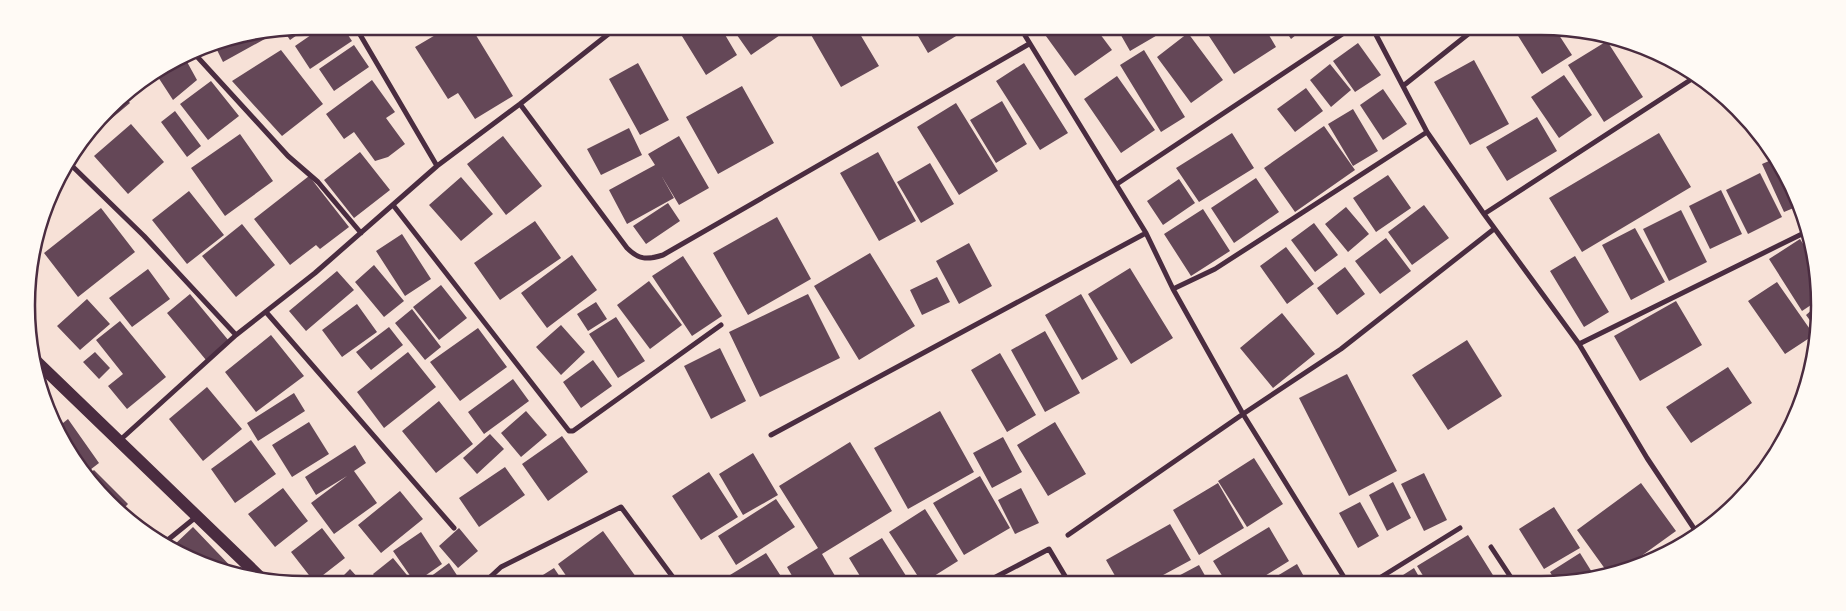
<svg xmlns="http://www.w3.org/2000/svg" width="1846" height="611" font-family="'Public Sans',sans-serif">
<style>
.building{fill:#644757}
.lines{fill:none;stroke-linecap:round;stroke-linejoin:round}
.minor{stroke:#4a2c40;stroke-width:5}
.primary{stroke:#4a2c40;stroke-width:12}
.rim{fill:none;stroke:#4a2c40;stroke-width:2.5}
</style>
<rect width="100%" height="100%" fill="#f7e1d7"/>
<path class="building" d="M306 26H310L290 40 284 31Z
M324 26H342L352 41 310 69 295 46Z
M449 27H471L513 96 475 119 458 93 448 99 415 47Z
M564 27H582L569 36Z
M677 28H721L737 55 706 75Z
M732 28H780L783 33 751 55Z
M817 28 857 29 879 66 841 87 810 33Z
M914 29H965L966 30 928 53Z
M1046 29 1097 30 1112 50 1075 76 1043 32Z
M1118 30H1166L1130 51Z
M1205 30H1266L1276 47 1234 74Z
M1285 30H1302L1291 39Z
M1404 31H1417L1406 36Z
M1515 31 1557 32 1572 55 1542 74Z
M271 33 272 35 223 62 214 44Z
M1188 33 1223 80 1191 103 1157 57Z
M1607 41 1643 97 1604 122 1568 65Z
M1358 43 1381 75 1355 92 1333 61Z
M354 45 369 67 334 91 319 69Z
M281 50 323 104 282 136 232 81Z
M1144 50 1185 117 1161 132 1120 65Z
M186 60 197 80 173 100 158 77Z
M1474 60 1509 124 1470 145 1434 82Z
M638 63 669 120 640 135 609 79Z
M1024 63 1068 133 1040 150 996 81Z
M1330 64 1351 90 1331 107 1310 80Z
M1564 75 1592 115 1559 138 1531 97Z
M1117 76 1155 130 1121 153 1084 99Z
M372 80 395 112 386 118 405 144 388 157 375 161 354 132 344 139 326 114Z
M211 81 239 116 208 140 180 104Z
M742 86 774 143 718 174 686 117Z
M1306 88 1323 111 1295 132 1277 109Z
M1383 89 1407 124 1383 140 1360 105Z
M123 95 130 103 105 124 102 120Z
M1002 101 1027 144 996 163 970 120Z
M956 103 998 171 959 195 917 127Z
M1353 109 1378 151 1353 166 1328 124Z
M175 111 201 146 187 157 161 122Z
M1537 117 1557 151 1507 181 1486 147Z
M131 124 164 162 128 194 94 156Z
M1324 126 1355 170 1295 212 1264 168Z
M629 128 642 155 601 175 587 149Z
M1232 133 1254 168 1199 202 1176 168Z
M1659 133 1691 187 1582 252 1549 198Z
M240 134 273 181 225 216 191 168Z
M503 136 542 186 506 215 467 164Z
M679 136 709 188 679 205 661 175 674 198 627 224 609 190 655 165 648 154Z
M360 152 390 190 354 218 324 180Z
M878 152 916 221 879 241 840 173Z
M1776 158 1796 207 1784 212 1762 164Z
M930 163 954 204 921 223 897 182Z
M1760 173 1782 217 1748 234 1726 190Z
M1388 175 1411 208 1376 232 1353 198Z
M309 176 349 227 320 249 316 245 290 265 254 219Z
M461 177 493 214 461 241 429 205Z
M1256 178 1279 212 1234 243 1211 208Z
M1179 179 1195 203 1163 225 1147 201Z
M1721 190 1742 234 1710 249 1689 206Z
M189 191 224 235 187 264 152 220Z
M668 203 680 221 646 244 633 226Z
M1424 205 1449 238 1412 265 1388 232Z
M1346 207 1369 234 1348 252 1325 224Z
M101 208 135 252 78 297 44 253Z
M1203 209 1230 251 1191 276 1164 234Z
M1681 210 1707 262 1669 281 1643 229Z
M777 217 811 279 748 315 713 253Z
M535 221 561 258 500 300 474 263Z
M1314 223 1338 255 1315 272 1291 240Z
M242 224 275 265 236 297 202 256Z
M1635 228 1665 282 1631 300 1602 245Z
M402 234 431 279 405 296 376 251Z
M1386 238 1411 271 1380 294 1355 261Z
M1800 239 1814 261V303L1802 311 1769 259Z
M969 243 992 286 959 304 936 261Z
M1286 247 1314 284 1287 304 1260 266Z
M870 253 915 326 859 360 814 286Z
M572 255 597 290 547 328 521 293Z
M683 256 722 316 692 336 652 276Z
M1575 256 1609 312 1584 327 1550 271Z
M374 265 404 301 384 317 355 282Z
M1345 267 1365 294 1337 315 1317 288Z
M1130 268 1173 338 1131 364 1088 294Z
M148 269 170 299 132 327 109 298Z
M337 271 354 290 306 331 289 311Z
M937 277 950 302 922 315 910 290Z
M649 281 682 325 650 349 617 305Z
M1777 282 1814 335 1785 354 1748 301Z
M441 285 467 318 439 340 413 307Z
M190 294 229 341 206 360 167 313Z
M808 294 840 358 760 397 729 332Z
M1081 294 1118 359 1082 380 1045 315Z
M87 299 110 324 80 350 57 326Z
M1676 301 1702 345 1640 381 1614 336Z
M596 302 607 319 588 331 577 314Z
M357 304 377 332 342 357 322 330Z
M1814 308V326L1806 315Z
M412 309 441 347 425 360 395 323Z
M1282 313 1315 354 1273 388 1240 348Z
M616 317 645 361 618 378 589 334Z
M120 321 166 377 127 409 108 386 123 374 96 340Z
M561 325 585 352 561 375 536 347Z
M389 327 403 345 371 370 356 352Z
M478 328 507 367 460 401 430 362Z
M1045 331 1080 393 1045 412 1011 350Z
M271 335 304 376 256 412 225 372Z
M1467 340 1502 396 1448 430 1412 375Z
M720 348 746 401 711 419 684 366Z
M95 352 110 368 99 379 83 362Z
M408 352 436 387 384 428 357 392Z
M1000 353 1036 415 1007 432 971 370Z
M593 360 612 386 581 408 563 382Z
M1728 367 1752 403 1691 443 1666 407Z
M1347 374 1397 471 1349 496 1299 398Z
M513 379 529 401 484 434 468 412Z
M207 387 242 429 203 461 169 419Z
M294 393 305 411 258 441 247 423Z
M439 401 473 444 436 473 402 431Z
M526 411 547 435 521 457 501 433Z
M940 411 974 472 908 509 874 448Z
M68 419 99 463 86 473 73 461 58 427Z
M309 422 329 454 292 477 272 445Z
M1055 422 1086 474 1048 496 1017 445Z
M490 434 504 449 477 474 463 458Z
M562 436 588 472 548 501 522 464Z
M1003 437 1022 472 992 488 973 453Z
M251 440 276 474 235 503 211 469Z
M850 442 892 511 822 554 838 581H795L787 567 818 548 779 486Z
M355 445 366 463 354 471 377 503 334 534 311 503 347 476 316 495 305 477Z
M753 453 778 495 743 515 719 474Z
M1254 458 1283 504 1247 527 1218 481Z
M505 467 525 495 479 527 459 498Z
M94 470 128 504 122 510 88 475Z
M709 472 738 517 701 540 672 496Z
M1424 473 1447 520 1424 531 1401 484Z
M980 476 1010 528 964 555 933 503Z
M1393 482 1411 518 1387 531 1369 495Z
M1218 483 1244 528 1199 555 1173 510Z
M1641 483 1676 531 1626 567 1608 573 1577 530Z
M283 488 308 521 275 547 248 514Z
M1021 488 1039 523 1015 534 998 500Z
M400 491 423 519 381 553 358 525Z
M776 499 795 527 736 565 718 536Z
M1360 502 1379 536 1358 548 1339 513Z
M1554 507 1580 548 1544 569 1519 529Z
M925 509 958 561 926 581H921L889 532Z
M1170 524 1191 560 1152 581H1118L1106 560Z
M193 527 238 574 172 547Z
M1269 527 1289 561 1255 582H1226L1213 561Z
M322 528 345 558 318 579H312L291 552Z
M459 528 478 551 458 568 439 546Z
M603 531 636 577 632 580H569L558 564Z
M421 532 442 564 419 580H413L393 551Z
M1468 535 1496 580 1493 582H1427L1417 566Z
M882 538 908 579 905 581H863L849 558Z
M766 553 784 581 734 580 730 575Z
M1580 553 1595 577 1577 582H1556L1550 572Z
M393 558 411 580H377L373 574Z
M449 563 460 580H426Z
M1297 564 1307 582H1267Z
M1199 565 1208 581H1169Z
M554 568 562 580H535Z
M1414 568 1422 582H1392Z
M350 569 360 580H339Z"/>
<g class="lines">
<path class="minor" d="M355 26 437 166
M1021 29 1146 233 1173 289 1243 414 1347 582
M1374 31 1427 132 1484 214 1579 344 1647 458 1697 533
M192 51 288 156 318 182 361 233
M1403 86 1472 31
M520 104 627 248C639 260 647 260 663 255L1029 44
M69 163 144 236 236 335
M1117 184 1347 31
M393 205 569 431H573L721 325
M1484 214 1698 75
M1173 289 1215 269 1427 132
M266 312 454 528
M1579 344 1806 232
M771 435 1146 233
M119 441 236 335 315 273 437 166 520 104 616 28
M1068 535 1243 414 1341 349 1494 229
M164 543 196 517
M1491 547 1514 582
M487 580 501 567 621 507 675 580
M988 581 1049 549 1068 581
M1373 582 1460 528"/>
<path class="primary" d="M35 360 262 579"/>
</g>
<path d="M0 0H1846V611H0ZM305 35H1541A270 270 0 0 1 1811 305V306A270 270 0 0 1 1541 576H305A270 270 0 0 1 35 306V305A270 270 0 0 1 305 35Z" fill="#fffaf5" fill-rule="evenodd"/>
<path class="rim" d="M305 35H1541A270 270 0 0 1 1811 305V306A270 270 0 0 1 1541 576H305A270 270 0 0 1 35 306V305A270 270 0 0 1 305 35Z"/>
</svg>
